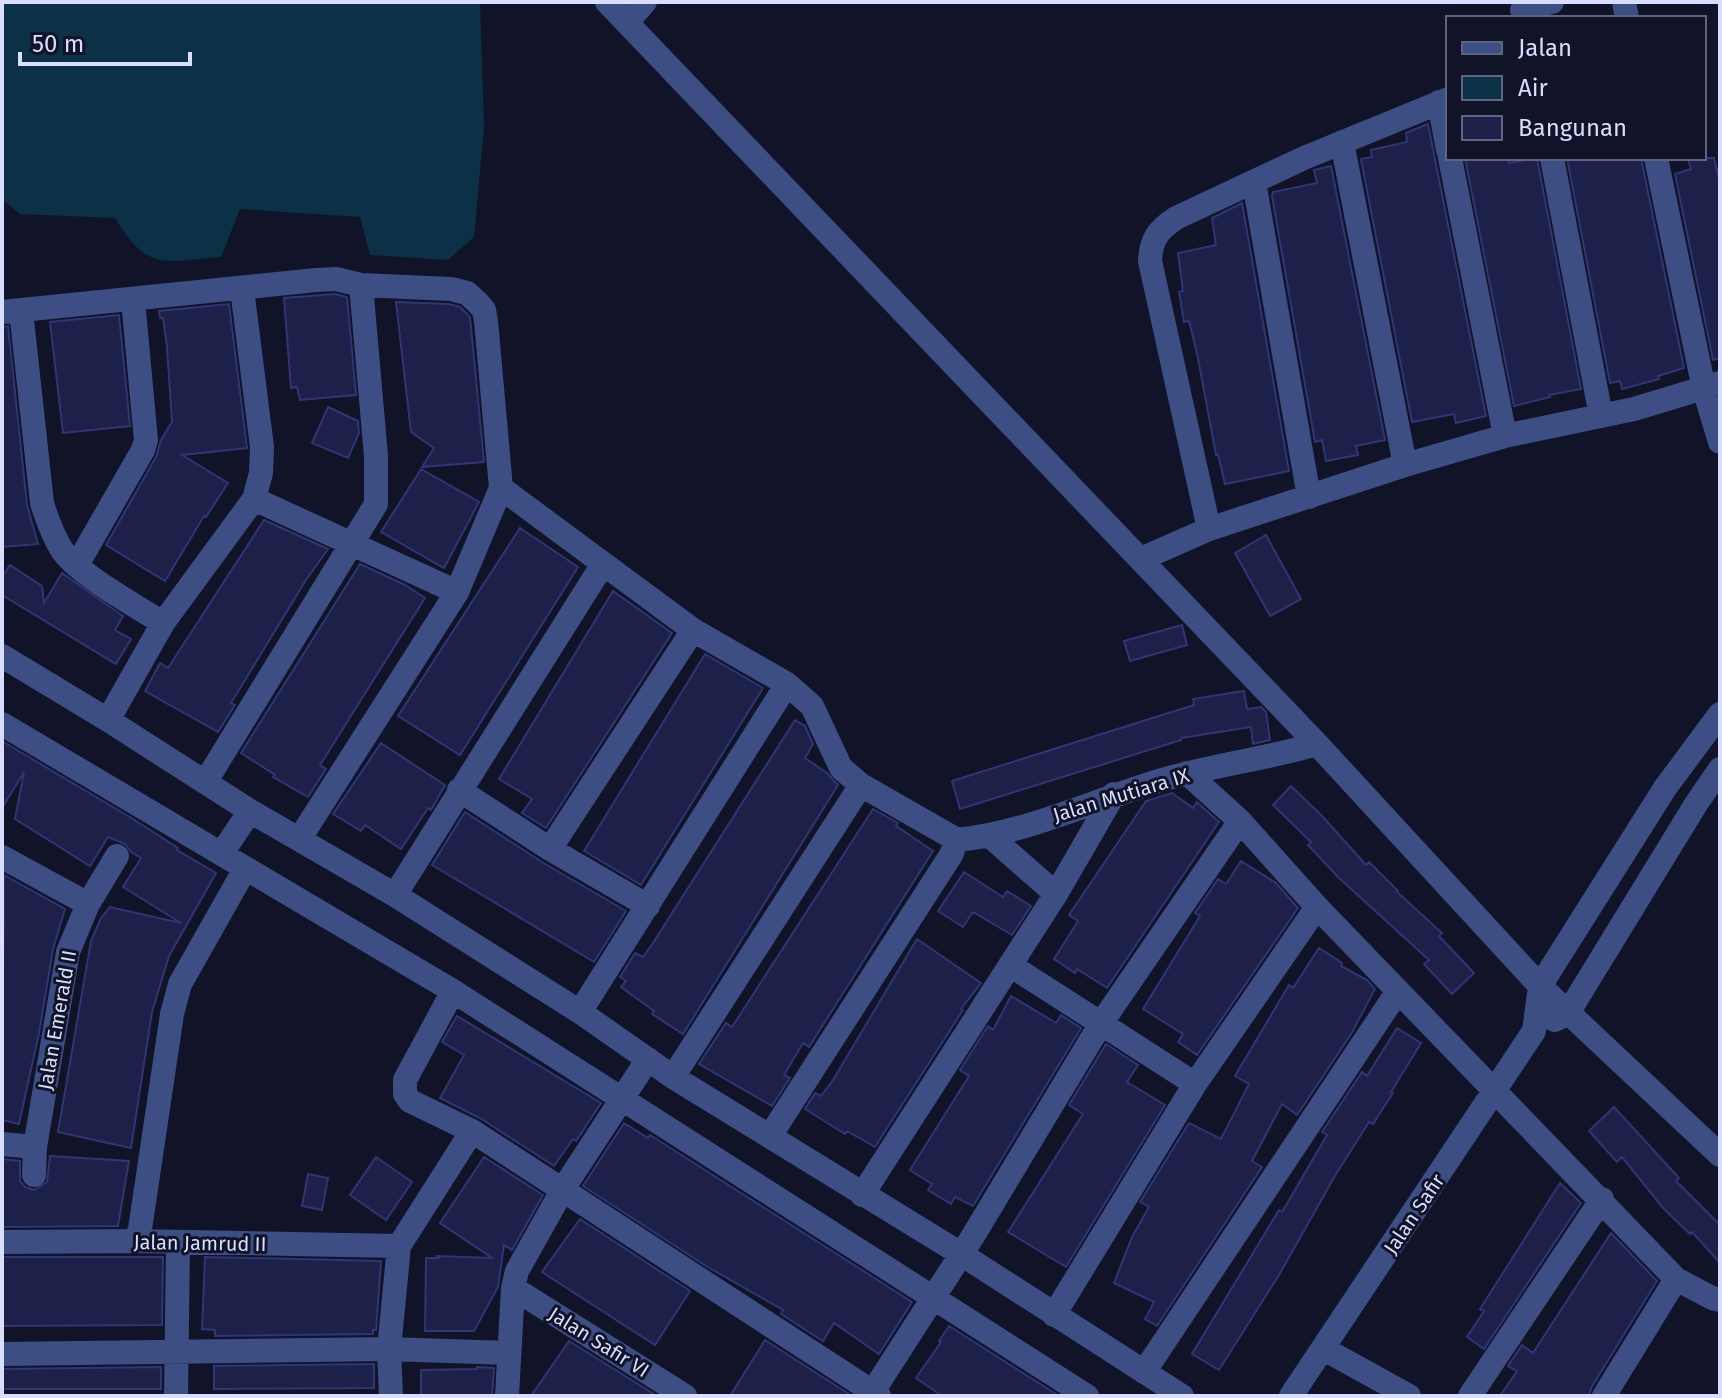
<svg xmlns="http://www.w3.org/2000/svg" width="1722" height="1398" font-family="'Fira Sans',sans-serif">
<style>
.water{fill:#0c3045}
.building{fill:#1d2048;stroke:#303573;stroke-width:2}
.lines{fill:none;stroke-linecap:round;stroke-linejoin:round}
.minor{stroke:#3d4e85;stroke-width:24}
.labels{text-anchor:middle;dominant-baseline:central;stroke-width:6;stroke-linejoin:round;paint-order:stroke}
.street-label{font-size:20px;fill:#d9defe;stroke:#111328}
</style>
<rect width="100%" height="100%" fill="#111328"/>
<path class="water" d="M2 2H480L484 127 474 237 448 260 370 255 360 217 240 209 221 257C164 261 148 273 115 218L20 214 3 200 2 194Z"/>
<path class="building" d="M1428 124 1486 416 1456 423 1454 414 1412 422 1361 159 1372 157 1371 150 1407 142 1406 133Z
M1465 158H1508L1509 163 1537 158 1581 389 1549 395 1550 397 1514 406Z
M1567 158H1641L1684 368 1658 376 1659 379 1622 389 1620 381 1610 383Z
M1688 158H1714L1720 182V358L1713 360 1675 174 1691 169Z
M1331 166 1385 440 1356 446 1358 455 1326 461 1322 440 1315 442 1272 196 1273 192 1317 183 1314 170Z
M1242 203 1289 471 1225 484 1218 454 1216 455 1197 353 1189 321 1184 322 1179 292 1183 291 1178 253 1216 245 1212 218Z
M335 294 347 297 356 395 300 400 297 387 291 388 284 298Z
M396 302 449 304 460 307 470 317 484 462 422 467 434 448 411 432Z
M229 304 247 448 182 455 228 483 206 517 204 516 165 581 106 545 156 457 161 440 172 422 167 347 163 318H160L159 311Z
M119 315 130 426 63 433 50 322Z
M8 326 27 505 38 544 2 547V327Z
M328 407 358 421 359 433 348 458 312 443Z
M421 469 479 502 444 568 381 532Z
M264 520 328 549 306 580 231 703 235 705 218 732 145 691 160 663 168 668Z
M520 528 578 567 460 755 398 716Z
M1266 535 1301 599 1270 616 1235 553Z
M360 564 405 585 425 598 320 765 326 769 308 797 273 777 275 775 241 753Z
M10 565 42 586 44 603 62 573 123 616 115 630 131 639 116 664 2 595V577Z
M613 591 672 633 546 828 522 813 532 799 499 779Z
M1182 625 1187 645 1130 661 1124 641Z
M705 654 763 688 641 885 584 851Z
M1244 691 1247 709 1261 707 1266 712 1270 740 1253 744 1251 727 1181 738V740L960 809 952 781 1194 705 1193 699Z
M795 720 805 726 813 744 805 758 827 773 838 785 683 1034 652 1014 654 1011 621 987 626 981 620 977 635 953 643 957 653 943Z
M2 741 133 819 178 848 177 850 216 873 169 956 152 1012 131 1148 58 1132 91 941 101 918 110 907 181 923 123 887 141 858 131 852 125 844 108 837 90 866 15 819 24 772 2 808Z
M381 743 445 785 431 810 428 808 401 849 365 825 361 831 333 814Z
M1291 786 1323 817 1366 865 1369 862 1398 891 1397 892 1442 933 1439 936 1474 973 1452 994 1424 964 1429 960 1339 878 1308 845 1311 842 1273 805Z
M1172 793 1193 808 1197 802 1219 822 1107 988 1077 969 1075 973 1054 959 1078 921 1069 915 1146 801Z
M873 809 898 823 896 826 933 851 809 1047 803 1043 784 1075 790 1078 772 1106 699 1064 726 1023 732 1027Z
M465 812 542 862 626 911 594 962 432 865Z
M1241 861 1276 883 1298 908 1197 1055 1178 1042 1183 1034 1143 1009 1200 916 1195 913 1218 879 1226 884Z
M964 872 1003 897 1007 891 1031 906 1012 935 973 912 963 927 938 911Z
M4 875 65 909 53 949 39 1033 19 1124 2 1120Z
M917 939 981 983 961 1009 963 1010 875 1147 847 1131 845 1134 805 1109 815 1093 821 1096 833 1080Z
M1319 948 1342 963 1341 966 1367 980 1375 989 1351 1034 1297 1115 1282 1104 1252 1161 1262 1167 1157 1326 1145 1319 1154 1302 1114 1283 1132 1237 1149 1207 1140 1202 1189 1123 1221 1139 1249 1084 1235 1076 1289 985 1293 988Z
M1011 996 1056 1023 1061 1015 1081 1028 973 1206 955 1197 951 1204 928 1190 932 1184 910 1170 969 1076 960 1070 988 1026 993 1030Z
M457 1016 601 1103 576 1141 573 1139 554 1166 480 1118 440 1098 464 1055 442 1042Z
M1397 1028 1421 1043 1391 1092 1393 1093 1373 1124 1369 1122 1336 1174 1279 1275 1219 1370 1192 1354 1279 1210 1282 1212 1327 1135 1322 1132 1362 1072 1367 1076Z
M1106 1044 1138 1065 1127 1082 1165 1105 1066 1267 1008 1232 1083 1114 1069 1105Z
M1614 1107 1679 1178 1676 1181 1720 1225V1263L1692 1232 1690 1234 1663 1208 1622 1157 1617 1162 1589 1131Z
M624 1123 648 1138 650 1135 912 1302 879 1354 834 1323 823 1341 781 1314 783 1310 706 1266 583 1186Z
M50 1156 129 1161 118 1226 2 1227V1159L20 1161V1181L25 1187 34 1190 47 1182Z
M376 1157 412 1182 386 1220 350 1195Z
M484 1157 543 1195 512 1250 504 1245 498 1287 474 1331H425L426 1258H440L436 1256 492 1258 440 1223Z
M308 1174 328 1178 322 1210 302 1206Z
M1560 1183 1581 1203 1484 1349 1467 1337 1484 1311 1480 1309Z
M580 1219 690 1291 655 1345 542 1272Z
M1611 1233 1657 1281 1591 1388 1589 1396H1500L1517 1371 1508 1366 1522 1345 1533 1353Z
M2 1257H163L162 1325 2 1326Z
M205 1257 381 1261 376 1330H373V1334L215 1336V1330L202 1329Z
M949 1326 1059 1396H942L916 1378 941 1342 939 1341Z
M765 1340 852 1396H730Z
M569 1341 657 1396H531Z
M374 1364V1388L214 1389V1366Z
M161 1367V1389H2V1369Z
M477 1367 494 1368 492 1396H421V1370L477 1369Z"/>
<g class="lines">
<path class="minor" d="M607 2 1317 744 1540 986 1720 1155
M1624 2 1627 18
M1522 10 1552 2
M627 22 645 2
M1439 102 1448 150
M1342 142 1405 465
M1450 158 1505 436
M1552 158 1601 416
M1656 158 1704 389 1720 442
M1254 182 1309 497
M21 311 42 503C47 519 53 536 62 550 78 574 136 606 163 623
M2 312 316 280 336 279 361 285 451 289 467 293 477 302 484 310 486 321 501 488 693 630 787 684 812 706 841 768 861 785 957 840
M254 499 457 592
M1209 529 1150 261C1151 239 1158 230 1176 218L1304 158 1448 99
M1141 559 1209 529 1405 465 1505 436 1634 409 1720 383
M77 565 143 450 146 440 133 300
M2 656 108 720 250 811 395 895 580 1012 673 1077 961 1254 1182 1396
M108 720 163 623 254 499 261 473 262 447 242 289
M2 724 453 991 1087 1396
M1187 773 1240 821 1317 907 1676 1279 1712 1298 1720 1300
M206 781 376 504V456L361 285
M459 790 550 849 648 906
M991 837 1056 894
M300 838 457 592 501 488
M957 840C1026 833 1095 800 1162 780 1213 765 1266 759 1317 744
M550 849 693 630
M222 853 250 811
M2 857 88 904
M395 895 603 564
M1010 965 1195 1084
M453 991 405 1080V1094L410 1101 472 1131 879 1396
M580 1012 787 684
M1555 1020 1568 1013 1696 804 1720 769
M673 1077 861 785
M770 1136 951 855 957 840
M2 1144 35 1147
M34 1175 35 1147 68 952 88 904 117 856
M862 1195 1056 894 1114 794
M135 1241 140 1229 172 1014 180 984 245 869
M2 1242 135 1241 399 1246
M513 1288 685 1396
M1054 1315 1195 1084 1317 907
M1324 1349 1409 1396
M2 1354 389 1349 508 1353
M1144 1372 1398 991
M176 1396 178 1244
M391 1396 389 1349 399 1246 472 1131
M507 1396 513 1288 517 1271 563 1189 648 1059
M870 1396 973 1236 1100 1025 1240 821
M1291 1396 1534 1031 1540 986 1665 788 1720 714
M1470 1396 1602 1199
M1604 1396 1676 1279"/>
</g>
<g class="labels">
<g class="street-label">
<text transform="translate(1121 795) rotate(-17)">Jalan Mutiara IX</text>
<text transform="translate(57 1020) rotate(-80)">Jalan Emerald II</text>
<text transform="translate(1414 1214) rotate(-56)">Jalan Safir</text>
<text transform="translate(200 1243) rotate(1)">Jalan Jamrud II</text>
<text transform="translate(599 1342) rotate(32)">Jalan Safir VI</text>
</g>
</g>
<rect width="1722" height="1398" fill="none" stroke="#d9defe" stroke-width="8"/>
<rect x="1446" y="16" width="260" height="144" fill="#111328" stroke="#61647e" stroke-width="2"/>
<rect x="1462" y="42" width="40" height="12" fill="#3d4e85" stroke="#61647e" stroke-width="2"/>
<text x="1518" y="56" font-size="24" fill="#d9defe">Jalan</text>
<rect x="1462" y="76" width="40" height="24" fill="#0c3045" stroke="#61647e" stroke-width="2"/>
<text x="1518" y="96" font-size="24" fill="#d9defe">Air</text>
<rect x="1462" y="116" width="40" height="24" fill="#1d2048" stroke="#61647e" stroke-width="2"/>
<text x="1518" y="136" font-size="24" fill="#d9defe">Bangunan</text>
<path d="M20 52v12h170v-12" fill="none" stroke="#d9defe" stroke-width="4"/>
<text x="32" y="52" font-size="24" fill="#d9defe" stroke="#111328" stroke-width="6" paint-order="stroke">50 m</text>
</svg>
